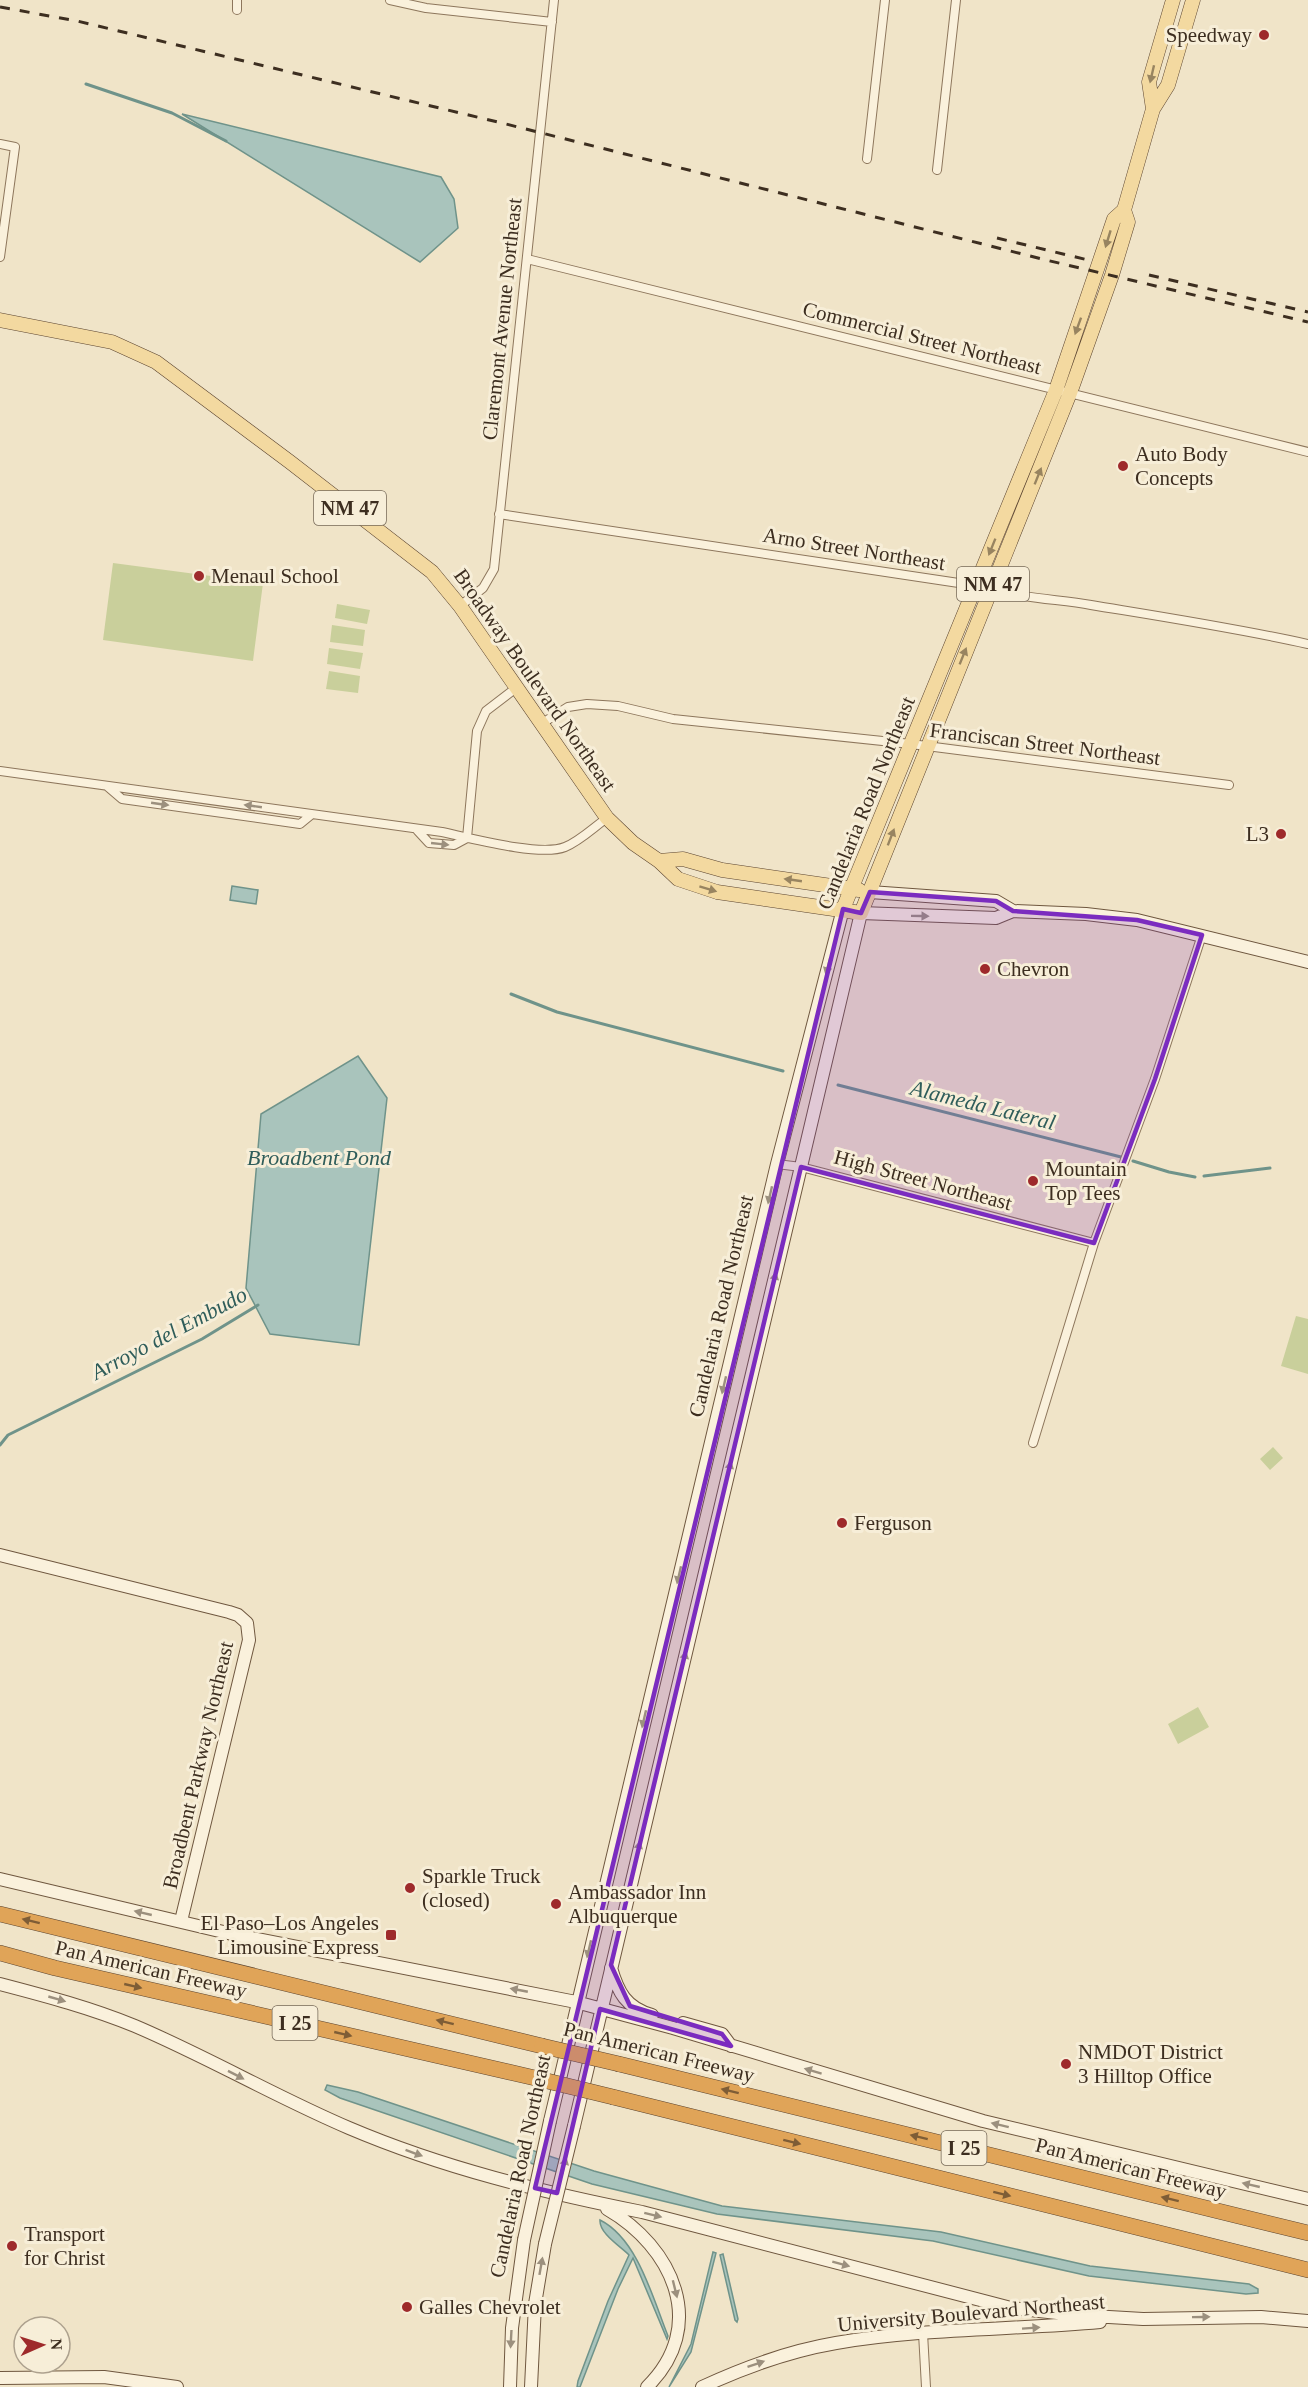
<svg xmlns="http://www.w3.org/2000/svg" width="1308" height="2387" font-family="'Times New Roman',serif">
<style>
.green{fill:#c9cf9b}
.water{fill:#a9c4bc;stroke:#6f938a;stroke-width:1.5}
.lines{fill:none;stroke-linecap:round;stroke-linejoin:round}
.stream{stroke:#6f938a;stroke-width:3}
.street-casing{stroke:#8d765c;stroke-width:10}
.secondary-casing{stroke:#6f573f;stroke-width:14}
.primary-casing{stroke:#5b4430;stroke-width:15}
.highway-casing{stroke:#5b4430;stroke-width:16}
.street{stroke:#faf1dc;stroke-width:8}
.secondary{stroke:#faf1dc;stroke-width:12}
.primary{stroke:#f3d9a0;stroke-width:14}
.highway{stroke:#e0a458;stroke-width:15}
.rail{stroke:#3d2e20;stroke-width:3;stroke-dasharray:10 10;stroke-linecap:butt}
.secondary-bridge-casing{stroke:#6f573f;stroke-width:14;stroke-linecap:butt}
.highway-bridge-casing{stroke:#5b4430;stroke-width:16;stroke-linecap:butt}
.secondary-bridge{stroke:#faf1dc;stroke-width:12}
.highway-bridge{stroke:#e0a458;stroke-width:15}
.oneway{fill:#988460}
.oneway2{fill:#9c907e}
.oneway3{fill:#7e5d36}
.marked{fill:#7b2cbf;fill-opacity:0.2;stroke:#7b2cbf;stroke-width:4.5;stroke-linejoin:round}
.poi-dot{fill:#9e2a2b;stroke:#f7eed8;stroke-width:2}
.labels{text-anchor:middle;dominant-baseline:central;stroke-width:6;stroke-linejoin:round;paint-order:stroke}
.shield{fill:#f7eed8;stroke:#756857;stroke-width:1.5}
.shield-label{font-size:20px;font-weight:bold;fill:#3d2e20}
.poi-label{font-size:21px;fill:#3d2e20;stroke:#f7eed8;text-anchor:start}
.street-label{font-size:21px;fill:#3d2e20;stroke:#f7eed8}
.water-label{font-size:22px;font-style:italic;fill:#2f5d5a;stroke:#f7eed8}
</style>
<rect width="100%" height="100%" fill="#f0e4c8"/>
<path class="green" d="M113 563 263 583 253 661 103 640Z
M337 604 370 610 367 624 335 618Z
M332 625 365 630 363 646 330 642Z
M329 648 363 653 360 669 327 664Z
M329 671 360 676 358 693 326 689Z
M1296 1316 1308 1319V1374L1281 1366Z
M1273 1447 1283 1458 1270 1470 1260 1459Z
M1198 1707 1209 1727 1178 1744 1168 1724Z"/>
<path class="water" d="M182 114 441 177 454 199 458 228 420 262Z
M232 886 258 890 256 904 230 900Z
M358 1056 387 1098 359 1345 270 1334 246 1288 261 1114Z
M327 2085 358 2092 594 2171 722 2206 941 2232 1090 2266 1249 2284 1258 2289V2293L1246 2294 1089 2276 933 2241 717 2214 592 2184 340 2098 325 2090Z
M600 2220C638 2239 653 2299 668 2336L667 2339 633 2258 618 2289 580 2387H577L578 2381 608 2301 629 2255C620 2246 599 2233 600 2220Z
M713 2252 716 2253 691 2352 669 2387 691 2344Z
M723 2254 738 2319 737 2322 735 2320 720 2255Z"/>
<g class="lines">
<path class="stream" d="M86 84 172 113 226 141
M511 994 557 1012 783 1071
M838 1085 1121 1157
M1133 1161 1169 1172 1195 1177
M1204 1176 1270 1168
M0 1445 8 1435 202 1339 258 1305"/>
<g class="street-casing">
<path id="street" d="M390 0 426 8 552 22
M237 10V0
M0 144 15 147 0 257
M867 159 885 0
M937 170 956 0
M527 259 1308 452
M499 514 992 588C1023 599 1058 599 1091 605 1164 617 1236 628 1308 644
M460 606 483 588 494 569 554 0
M541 724 568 707 587 704 618 706 673 719 911 744 1229 785
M0 771 442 832C470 838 540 857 565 847 580 841 594 827 607 818
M108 787 122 799 300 824 311 815
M417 830 429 843 454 845 467 838
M467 838 477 731 486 711 516 688
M777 1164 801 1167 1094 1243
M1033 1443 1094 1243 1155 1079 1202 935
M923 2333 926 2387"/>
</g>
<g class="secondary-casing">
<path id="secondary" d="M870 892 996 901 1013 911
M0 1555 229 1612 238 1615 247 1623 249 1640 181 1921
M0 1879 232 1934 576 2002 673 2028 983 2121 1308 2199
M611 1968C618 1992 626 2008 652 2015
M0 1984C46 1996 91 2008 135 2026 208 2057 276 2097 349 2128 443 2168 542 2192 642 2212L1011 2308 1075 2315 1143 2319 1261 2317 1308 2321
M683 2023 722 2034 731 2046
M550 2121 777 1164 843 909
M574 2126 861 913 996 918 1013 911 1086 914 1137 920 1308 962
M607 2209C673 2247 709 2326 647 2387
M0 2378 104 2377 177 2387
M510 2387 512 2328 524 2240
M531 2387 535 2304 545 2244
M702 2387C745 2367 789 2351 836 2343 923 2328 1013 2330 1100 2322"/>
</g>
<g class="primary-casing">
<path id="primary" d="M1153 109 1149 82 1173 0
M0 320 112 342 156 362 290 462 432 572 460 606 607 818 633 843 659 861 678 879 717 892 861 913 1070 393 1112 275 1128 222 1124 210
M659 861 683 859 722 870 859 890
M843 909 1056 390 1114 219 1124 210 1153 109 1168 85 1193 0"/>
</g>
<g class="highway-casing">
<path id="highway" d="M0 1914 542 2046
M0 1953 55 1968 535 2078
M619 2064 1308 2233
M613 2097 1308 2270"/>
</g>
<use href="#street" class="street"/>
<use href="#secondary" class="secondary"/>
<use href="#primary" class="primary"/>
<use href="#highway" class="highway"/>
<path class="rail" d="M0 7 77 21 502 123 1046 260 1308 322
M997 238 1088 260
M1149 275 1308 312"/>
<g class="secondary-bridge-casing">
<path id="secondary-bridge" d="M524 2240 550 2121
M545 2244 574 2126"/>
</g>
<g class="highway-bridge-casing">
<path id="highway-bridge" d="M542 2046 619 2064
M535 2078 613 2097"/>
</g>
<use href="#secondary-bridge" class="secondary-bridge"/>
<use href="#highway-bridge" class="highway-bridge"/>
</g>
<defs><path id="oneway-solid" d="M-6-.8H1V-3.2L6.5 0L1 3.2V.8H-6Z" transform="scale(1.5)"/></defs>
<g class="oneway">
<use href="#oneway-solid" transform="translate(1152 74) rotate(103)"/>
<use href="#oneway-solid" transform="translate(1108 239) rotate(107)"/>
<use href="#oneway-solid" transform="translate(1078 326) rotate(110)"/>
<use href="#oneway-solid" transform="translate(1038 476) rotate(-68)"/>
<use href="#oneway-solid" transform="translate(992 547) rotate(112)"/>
<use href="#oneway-solid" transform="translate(963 656) rotate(-68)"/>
<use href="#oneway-solid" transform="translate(891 837) rotate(-69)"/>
<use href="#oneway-solid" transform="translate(793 880) rotate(-172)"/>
<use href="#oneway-solid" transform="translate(708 889) rotate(17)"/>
</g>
<g class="oneway2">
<use href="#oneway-solid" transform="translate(160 804) rotate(8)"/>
<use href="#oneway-solid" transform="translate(253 806) rotate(-172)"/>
<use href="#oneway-solid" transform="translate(440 844) rotate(6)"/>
<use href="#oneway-solid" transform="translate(920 916) rotate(1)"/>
<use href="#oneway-solid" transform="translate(828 966) rotate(105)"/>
<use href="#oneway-solid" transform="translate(770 1195) rotate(103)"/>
<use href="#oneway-solid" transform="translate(774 1281) rotate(-77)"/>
<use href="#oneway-solid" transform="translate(724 1385) rotate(103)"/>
<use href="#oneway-solid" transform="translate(729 1470) rotate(-77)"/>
<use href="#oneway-solid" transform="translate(679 1575) rotate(103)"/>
<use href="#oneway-solid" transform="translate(684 1660) rotate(-77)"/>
<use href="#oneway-solid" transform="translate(644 1719) rotate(103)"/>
<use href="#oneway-solid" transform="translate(638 1850) rotate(-77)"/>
<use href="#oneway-solid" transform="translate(143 1913) rotate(-167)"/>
<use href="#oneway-solid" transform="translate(589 1949) rotate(103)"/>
<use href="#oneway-solid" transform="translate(519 1990) rotate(-169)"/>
<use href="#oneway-solid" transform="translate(57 1999) rotate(16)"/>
<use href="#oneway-solid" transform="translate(813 2071) rotate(-163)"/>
<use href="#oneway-solid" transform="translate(236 2075) rotate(27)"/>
<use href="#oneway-solid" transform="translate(1000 2125) rotate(-166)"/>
<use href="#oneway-solid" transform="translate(414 2153) rotate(20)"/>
<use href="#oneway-solid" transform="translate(564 2166) rotate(-76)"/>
<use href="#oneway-solid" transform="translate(1251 2185) rotate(-167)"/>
<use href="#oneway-solid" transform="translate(653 2215) rotate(14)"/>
<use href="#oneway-solid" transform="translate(841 2264) rotate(15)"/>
<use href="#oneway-solid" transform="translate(541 2266) rotate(-80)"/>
<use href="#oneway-solid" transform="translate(675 2289) rotate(76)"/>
<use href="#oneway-solid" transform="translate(1201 2317) rotate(-1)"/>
<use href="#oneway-solid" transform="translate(1031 2328) rotate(-4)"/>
<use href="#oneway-solid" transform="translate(511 2339) rotate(93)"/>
<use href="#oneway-solid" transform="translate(756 2364) rotate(-19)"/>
</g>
<g class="oneway3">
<use href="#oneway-solid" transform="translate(31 1921) rotate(-166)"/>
<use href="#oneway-solid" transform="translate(133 1986) rotate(13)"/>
<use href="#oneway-solid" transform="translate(445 2022) rotate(-166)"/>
<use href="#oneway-solid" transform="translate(343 2034) rotate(13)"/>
<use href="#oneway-solid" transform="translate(730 2091) rotate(-166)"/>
<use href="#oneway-solid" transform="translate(919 2137) rotate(-166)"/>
<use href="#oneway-solid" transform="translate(792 2142) rotate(14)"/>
<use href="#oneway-solid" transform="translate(1002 2194) rotate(14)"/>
<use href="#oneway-solid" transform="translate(1170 2199) rotate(-166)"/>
</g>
<path class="marked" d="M870 892 996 901 1013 911 1137 920 1202 935 1155 1079 1094 1243 801 1167 611 1965 630 2006 722 2034 731 2046 600 2009 557 2193 535 2188 843 909 861 913Z"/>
<g class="poi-dot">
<circle cx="1264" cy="35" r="6"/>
<circle cx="1123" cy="466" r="6"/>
<circle cx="199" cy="576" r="6"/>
<circle cx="1281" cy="834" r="6"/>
<circle cx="985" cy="969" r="6"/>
<circle cx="1033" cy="1181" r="6"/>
<circle cx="842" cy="1523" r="6"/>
<circle cx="410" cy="1888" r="6"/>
<circle cx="556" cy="1904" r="6"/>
<rect x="385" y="1929" width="12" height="12" rx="3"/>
<circle cx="1066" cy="2064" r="6"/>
<circle cx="12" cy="2246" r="6"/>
<circle cx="407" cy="2307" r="6"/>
</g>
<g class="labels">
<g class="shield">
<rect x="314" y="491" width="72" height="34" rx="4.5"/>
<rect x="957" y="567" width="72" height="34" rx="4.5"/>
<rect x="272.5" y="2006" width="45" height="34" rx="4.5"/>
<rect x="941.5" y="2131" width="45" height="34" rx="4.5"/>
</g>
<g class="shield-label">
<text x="350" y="508">NM 47</text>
<text x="993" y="584">NM 47</text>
<text x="295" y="2023">I 25</text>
<text x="964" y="2148">I 25</text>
</g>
<g class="poi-label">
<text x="1252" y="35" text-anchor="end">Speedway</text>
<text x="1135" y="454">Auto Body<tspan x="1135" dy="24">Concepts</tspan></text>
<text x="211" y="576">Menaul School</text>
<text x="1269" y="834" text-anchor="end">L3</text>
<text x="997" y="969">Chevron</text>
<text x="1045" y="1169">Mountain<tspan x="1045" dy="24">Top Tees</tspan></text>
<text x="854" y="1523">Ferguson</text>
<text x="422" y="1876">Sparkle Truck<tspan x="422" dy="24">(closed)</tspan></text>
<text x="568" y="1892">Ambassador Inn<tspan x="568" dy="24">Albuquerque</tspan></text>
<text x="379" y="1923" text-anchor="end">El Paso–Los Angeles<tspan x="379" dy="24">Limousine Express</tspan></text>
<text x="1078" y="2052">NMDOT District<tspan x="1078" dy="24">3 Hilltop Office</tspan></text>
<text x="24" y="2234">Transport<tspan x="24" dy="24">for Christ</tspan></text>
<text x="419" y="2307">Galles Chevrolet</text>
</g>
<g class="street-label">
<text transform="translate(502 319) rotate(-84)">Claremont Avenue Northeast</text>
<text transform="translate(922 338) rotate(14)">Commercial Street Northeast</text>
<text transform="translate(854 549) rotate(9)">Arno Street Northeast</text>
<text transform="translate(535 680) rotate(55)">Broadway Boulevard Northeast</text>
<text transform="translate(1045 744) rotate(7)">Franciscan Street Northeast</text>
<text transform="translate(866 803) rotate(-68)">Candelaria Road Northeast</text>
<text transform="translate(923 1180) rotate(15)">High Street Northeast</text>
<text transform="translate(721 1306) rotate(-77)">Candelaria Road Northeast</text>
<text transform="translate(198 1765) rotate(-77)">Broadbent Parkway Northeast</text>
<text transform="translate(151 1969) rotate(13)">Pan American Freeway</text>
<text transform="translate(659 2052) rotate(14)">Pan American Freeway</text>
<text transform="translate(520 2166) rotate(-78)">Candelaria Road Northeast</text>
<text transform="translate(1131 2168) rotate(14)">Pan American Freeway</text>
<text transform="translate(971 2313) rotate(-5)">University Boulevard Northeast</text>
</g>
<g class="water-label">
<text transform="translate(983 1105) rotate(14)">Alameda Lateral</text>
<text x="319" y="1157">Broadbent Pond</text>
<text transform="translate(169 1333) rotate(-28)">Arroyo del Embudo</text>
</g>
</g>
<g transform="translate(42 2345) rotate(87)"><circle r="28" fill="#f7eed8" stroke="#ada18e" stroke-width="1.5"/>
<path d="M0-4.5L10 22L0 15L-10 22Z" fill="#9e2a2b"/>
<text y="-9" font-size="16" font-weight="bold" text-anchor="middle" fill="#3d2e20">N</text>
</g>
</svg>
